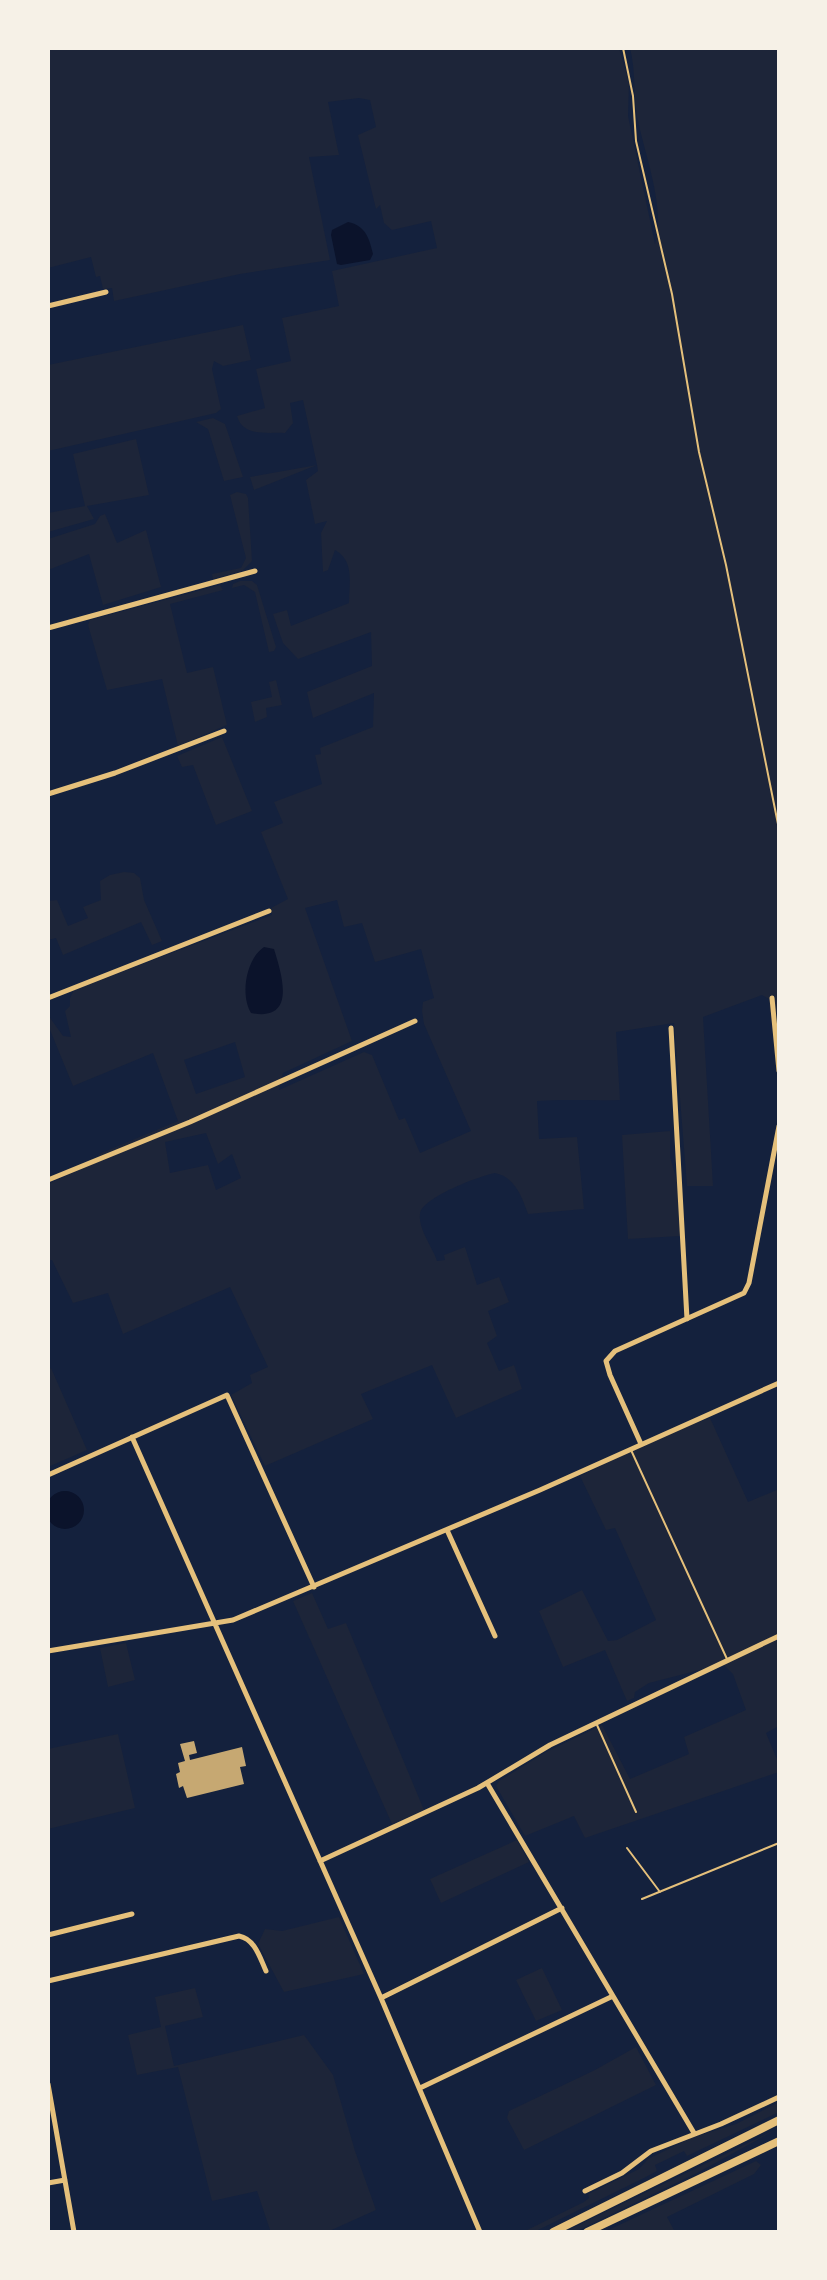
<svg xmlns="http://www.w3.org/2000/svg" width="827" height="2280" font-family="'Golos Text',sans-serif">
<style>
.green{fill:#1d2539;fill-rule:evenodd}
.water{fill:#0b132b}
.building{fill:#c6a872}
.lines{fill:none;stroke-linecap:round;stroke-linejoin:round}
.path{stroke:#e5c07b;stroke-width:2}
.service{stroke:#e5c07b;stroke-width:2}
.minor{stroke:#e5c07b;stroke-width:5}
.primary{stroke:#e5c07b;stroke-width:8}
</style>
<rect width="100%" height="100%" fill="#14213d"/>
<path class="green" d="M48 48H619L629 83 628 116 655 244C666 207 644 153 637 116 633 93 636 72 630 48H779V1014L770 1012 769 999 762 995 703 1017 713 1186H687L674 1023 616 1032 620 1100C592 1101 566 1099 537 1101L539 1139 577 1137 584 1209 528 1214C522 1197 515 1177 495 1173 479 1176 421 1198 420 1214 418 1229 433 1248 437 1261L445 1260 444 1255 465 1247 477 1285 499 1277 509 1302 488 1311 497 1336 487 1343 499 1371 514 1365 522 1389 456 1418 432 1365 361 1394 373 1419 265 1466 231 1395 252 1383 250 1375 268 1367 230 1287 123 1334 108 1293 73 1303 52 1260 48 1261V1184L101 1160 99 1154 178 1121 153 1053 73 1086 48 1025V1015L63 1036 71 1037 65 1011 70 1006V998L74 990 272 915 271 908 288 899 261 832 283 823 274 802 322 784 315 755 321 754 320 748 373 727 374 693 313 718 307 692 372 666 371 632 298 659 283 643 273 614 287 610 291 626 349 603C349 584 355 561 335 550L328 570 323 572 321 533 327 521 315 524 306 480 318 471 317 465 254 490 250 477 317 465 303 400 290 403 293 423 285 433C266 432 243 437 237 416L265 408 256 369 291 361 282 318 339 306 332 271 437 248 431 221 392 230 384 223 380 205 376 209 358 135 376 127 370 100 359 98 328 102 339 155 309 157 330 260 240 274 114 301 112 288 103 289 100 276 96 277 91 257 48 268ZM337 900 344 927 362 923 375 962 421 949 434 998 423 1002 422 1011 424 1024 471 1131 420 1153 405 1118 399 1120 372 1055 364 1052 279 1090 283 1073 352 1041 305 908ZM235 1042 245 1077 196 1094 184 1060ZM206 1133 218 1164 232 1154 241 1178 216 1190 208 1165 170 1173 165 1142Z
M243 325 251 360 223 366 214 361 212 369 221 409 216 413 48 451V365Z
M213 418 225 424 243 477 224 481 208 429 196 422Z
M136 439 149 495 87 506 94 519 48 532V513L85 506 73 454Z
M237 492 246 494 248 498 252 561 242 571 213 579 212 574 241 568 246 558 230 495Z
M105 514 117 543 146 530 161 587 103 605 89 554 48 570V539L95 524 100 516Z
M240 581H252L257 585 276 647 274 651 269 652 255 592 244 585 232 588 233 584Z
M220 585 223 590 170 604 187 673 213 667 227 725 178 746 162 679 107 690 88 625 90 620Z
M276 680 282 705 266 708 267 717 255 722 251 702 272 697 269 682Z
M222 737 252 811 216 825 193 765 182 767 177 756Z
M124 872 134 873 140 878 144 900 162 941 152 945 141 922 63 955 56 938 48 940V901L57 900 68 926 88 918 83 907 101 900 100 881 110 875Z
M670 1131V1157L677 1181 680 1236 628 1239 622 1135Z
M51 1368 87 1450 48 1467V1370Z
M710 1418 748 1502 779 1489V1726L766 1733 779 1764V1772L585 1838 574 1816 525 1836 496 1786 499 1781 546 1752 602 1725 630 1779 689 1754 684 1737 746 1710 733 1674 723 1664 649 1683 635 1692 634 1698 627 1701 605 1650 563 1667 539 1611 582 1590 608 1641 617 1640 656 1620 615 1528 606 1530 580 1476 671 1432Z
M312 1593 328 1629 346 1623 424 1810 392 1824 293 1601Z
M126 1643 135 1680 108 1687 100 1648Z
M118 1734 135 1808 48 1829V1749Z
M517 1840 529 1862 441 1903 430 1879Z
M339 1917 364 1974 284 1992 258 1944 265 1929 282 1931Z
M542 1968 562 2010 536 2021 516 1980Z
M195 1988 203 2017 165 2026 174 2066 304 2035 333 2075 355 2151 376 2210 327 2232H266L270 2230 257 2191 212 2201 178 2067 137 2075 128 2035 161 2027 155 1997Z
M636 2047 656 2085 524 2150 507 2118 509 2111 595 2070Z
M779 2102V2112L687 2156 684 2151 655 2165 657 2171 644 2178 534 2232H523L584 2202 589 2198 588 2194 639 2169 648 2159 691 2138 736 2124Z
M779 2128 697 2173 575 2232H564Z
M756 2161 761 2165 754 2174 667 2217 675 2232H604Z"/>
<path class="water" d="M348 222C366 226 369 238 373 254L370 260 341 265 337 264 331 235 332 230Z
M264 947 274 949C282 975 297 1022 251 1013 240 995 246 959 264 947Z
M46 1510a19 19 0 1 1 38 0a19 19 0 1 1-38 0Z"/>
<path class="building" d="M194 1741 197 1753 189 1755 190 1760 242 1747 246 1766 240 1767 244 1784 187 1798 183 1786 179 1788 176 1774 180 1772 178 1763 185 1761 180 1744Z"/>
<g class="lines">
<path class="path" d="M623 48 633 96 636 141 672 294 699 452 726 565 779 829
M779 869V916"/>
<path class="service" d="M631 1450 727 1659
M597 1725 636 1812
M627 1848 660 1892
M642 1899 779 1843"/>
<path class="minor" d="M48 306 106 292
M48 628 255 571
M48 794 115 773 224 731
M48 998 269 911
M772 998 779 1071
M671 1028 687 1319
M48 1180 190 1122 415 1021
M132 1437 381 1998 480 2232
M641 1444 610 1375 606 1361 615 1351 744 1293 749 1283 779 1126
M48 1475 227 1395 314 1587
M447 1530 495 1636
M48 1651 233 1620 540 1490 779 1383
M487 1783 694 2133
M320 1861 478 1788 550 1745 779 1636
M48 1935 132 1914
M48 1981 239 1936C255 1939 260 1958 266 1971
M381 1998 562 1908
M48 2084 74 2232
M420 2088 613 1996
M48 2183 65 2180
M585 2191 622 2173 651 2151 721 2124 779 2097"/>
<path class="primary" d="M553 2232 779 2120
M587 2232 779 2141"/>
</g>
<rect width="827" height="2280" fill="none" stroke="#f6f1e7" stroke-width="100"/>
</svg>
